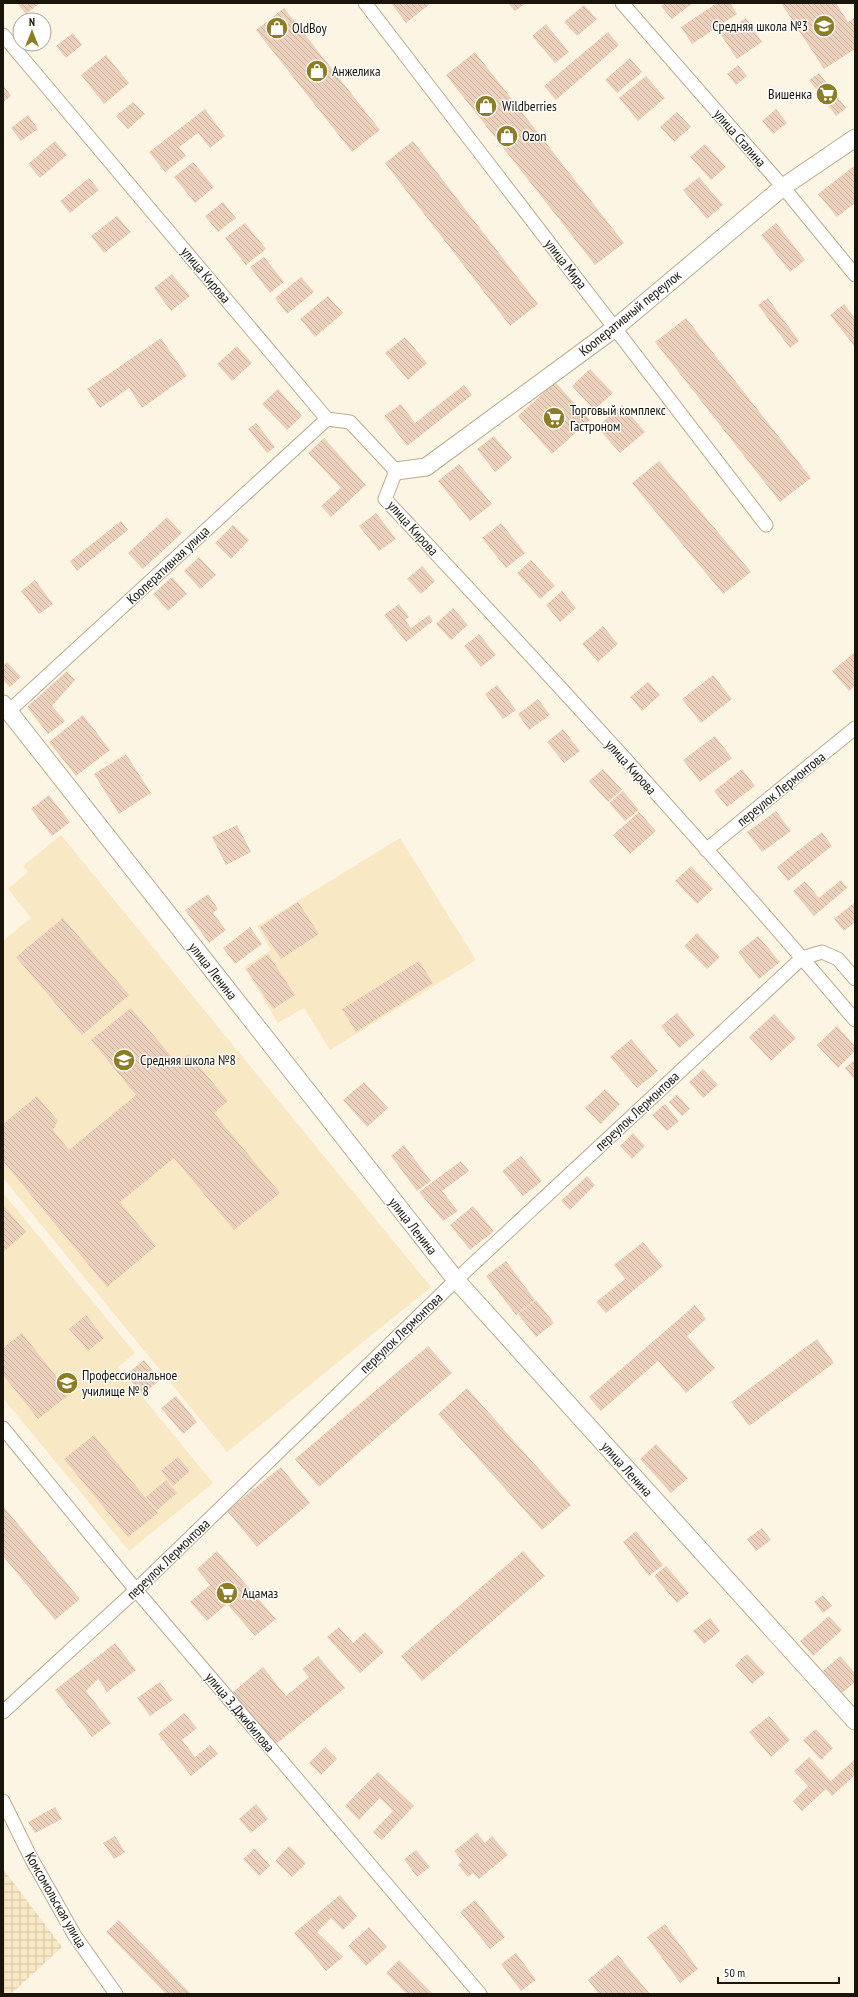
<svg xmlns="http://www.w3.org/2000/svg" width="858" height="1997" font-family="'PT Sans Narrow',sans-serif">
<style>
.built{fill:#f8e8c3}
.industrial{fill:url(#industrial-grid)}
.building{fill:url(#building-back-hatch)}
.lines{fill:none;stroke-linecap:round;stroke-linejoin:round}
.minor-casing{stroke:#b8ac8f;stroke-width:15}
.tertiary-casing{stroke:#b8ac8f;stroke-width:19}
.minor{stroke:#fff;stroke-width:13}
.tertiary{stroke:#fff;stroke-width:17}
.labels{text-anchor:middle;dominant-baseline:central;stroke-width:3;stroke-linejoin:round;paint-order:stroke}
.poi-label{font-size:14px;fill:#19150a;stroke:#fff;text-anchor:start}
.street-label{font-size:14px;fill:#19150a;stroke:#fff}
</style>
<defs>
<pattern id="industrial-grid" width="8" height="8" patternUnits="userSpaceOnUse"><rect width="8" height="8" fill="#f8e8c3"/><path d="M0 4h8M4 0v8" fill="none" stroke="#d4c6a6"/></pattern>
<pattern id="building-back-hatch" width="6" height="6" patternUnits="userSpaceOnUse"><rect width="6" height="6" fill="#ebd0bb"/><path d="M-1 5l2 2M0 0l6 6M5-1l2 2" fill="none" stroke="#c9b29f"/></pattern>
</defs>
<rect width="100%" height="100%" fill="#fdf5e3"/>
<path class="built" d="M61 835 431 1287 227 1452 3 1178V941L31 918 8 889 28 872 23 866Z
M400 838 476 960 330 1050 304 1008 278 1023 244 967 271 950 257 926Z
M3 1193 135 1353 118 1367 213 1483 129 1551 3 1398Z"/>
<path class="industrial" d="M3 1869 62 1947 11 1994H3Z"/>
<path class="building" d="M17 3H40L26 14Z
M391 3H431L406 23Z
M508 3H526L515 11Z
M665 3H693L672 19 661 6Z
M717 3H730L737 14 692 44 681 27Z
M781 3H836L848 22 855 17V49L824 69Z
M584 5 597 19 577 36 564 22Z
M284 8 380 130 352 152 256 30Z
M746 18 762 42 737 59 721 35Z
M546 24 569 52 555 63 532 36Z
M608 32 619 45 556 100 544 86Z
M73 33 82 45 66 58 56 46Z
M475 52 624 243 595 265 446 75Z
M106 55 129 83 104 104 81 75Z
M630 58 642 72 617 93 605 80Z
M738 65 747 76 736 85 727 74Z
M819 73 846 108 836 116 809 80Z
M646 76 665 98 638 121 619 98Z
M3 85 11 96 3 102Z
M133 102 145 114 128 129 116 116Z
M205 109 225 136 210 148 198 133 179 147 186 156 165 172 149 152Z
M776 109 787 123 773 134 762 121Z
M677 112 691 127 674 142 660 127Z
M28 115 38 129 21 141 11 128Z
M55 141 67 155 40 178 28 164Z
M413 141 538 304 510 326 385 163Z
M705 144 726 167 711 180 690 157Z
M193 162 214 187 195 203 174 177Z
M854 166 855 168V203L837 217 818 194Z
M699 177 723 205 707 219 683 190Z
M89 178 99 190 70 213 60 201Z
M223 202 236 218 218 232 205 216Z
M117 216 131 232 104 253 91 236Z
M245 223 266 249 246 265 225 238Z
M776 223 805 260 790 272 761 235Z
M264 257 284 282 270 293 250 267Z
M172 274 190 296 171 311 154 288Z
M301 277 314 292 287 314 275 298Z
M328 296 343 313 315 337 300 319Z
M768 298 799 341 790 348 758 305Z
M844 304 855 318V347L830 315Z
M686 318 811 478 780 502 655 342Z
M405 337 427 363 408 380 385 353Z
M161 338 187 376 142 408 129 388 100 408 87 389Z
M237 346 252 363 232 381 217 364Z
M590 369 613 393 594 410 572 386Z
M555 382 590 420 552 454 518 416Z
M464 385 472 395 407 446 384 416 401 404 415 423Z
M278 389 302 416 287 430 262 404Z
M622 405 645 432 620 453 597 427Z
M256 423 275 447 267 453 248 429Z
M494 436 512 458 495 472 477 449Z
M324 438 366 485 331 517 321 506 341 488 308 453Z
M659 461 751 572 723 594 632 483Z
M459 464 492 504 470 521 438 481Z
M376 513 396 539 379 551 359 526Z
M167 517 182 533 143 569 128 553Z
M121 521 128 530 77 571 70 561Z
M501 523 525 553 506 568 482 538Z
M233 525 249 540 231 559 215 543Z
M199 557 216 575 200 589 184 571Z
M531 560 555 586 540 599 517 573Z
M422 566 435 581 421 594 407 579Z
M172 577 187 594 168 611 153 594Z
M35 580 53 604 39 614 21 591Z
M562 591 576 608 560 622 546 605Z
M399 604 409 617 405 620 411 628 429 615 433 621 406 642 384 615Z
M453 608 468 625 451 640 436 624Z
M603 626 618 644 598 662 582 644Z
M479 634 496 655 481 667 464 646Z
M855 652V686L849 691 832 671Z
M7 662 21 677 10 687 3 680V666Z
M67 671 75 680 52 706 65 721 48 734 27 707Z
M713 675 732 699 701 723 682 699Z
M648 682 660 695 642 711 630 697Z
M497 685 516 710 503 719 485 694Z
M538 699 550 715 529 730 518 714Z
M83 715 110 750 76 776 49 742Z
M563 729 580 751 564 763 547 742Z
M715 736 732 758 700 782 683 760Z
M126 754 151 793 119 814 94 774Z
M603 769 622 790 608 802 589 781Z
M742 769 755 786 727 807 714 791Z
M623 791 639 810 625 821 609 803Z
M49 795 70 822 52 836 31 809Z
M776 811 791 831 762 852 747 832Z
M639 812 656 831 630 854 613 835Z
M237 825 251 852 226 865 212 837Z
M822 832 832 846 788 881 777 867Z
M691 866 713 889 697 904 675 881Z
M841 880 847 888 814 916 793 891 805 881 819 898Z
M208 894 218 909 213 913 226 930 209 943 185 910Z
M298 902 319 934 281 959 260 927Z
M854 903 855 922 844 931 834 919Z
M63 918 129 995 82 1035 16 957Z
M250 927 262 944 235 964 223 948Z
M697 933 720 957 707 969 684 946Z
M758 936 780 962 759 979 738 952Z
M268 954 295 995 273 1009 246 969Z
M419 961 433 983 356 1032 342 1009Z
M131 1008 175 1061 189 1054 228 1101 214 1113 280 1193 234 1230 174 1158 120 1202 156 1246 107 1287 3 1161V1124L37 1096 58 1121 53 1130 69 1150 136 1095 91 1040Z
M677 1013 695 1035 679 1048 661 1026Z
M774 1014 796 1038 771 1061 749 1037Z
M837 1026 855 1046V1051L838 1068 817 1045Z
M631 1039 658 1071 637 1088 610 1057Z
M855 1060V1080L845 1068Z
M703 1069 718 1085 703 1098 689 1082Z
M364 1082 388 1108 367 1127 343 1100Z
M605 1089 620 1104 601 1124 585 1108Z
M677 1094 690 1109 682 1116 669 1102Z
M665 1104 679 1121 667 1131 652 1115Z
M633 1133 645 1146 632 1159 620 1146Z
M404 1145 431 1181 417 1191 391 1156Z
M521 1156 542 1181 523 1196 502 1171Z
M461 1161 469 1171 442 1191 458 1211 443 1221 419 1192Z
M587 1176 595 1185 570 1210 561 1201Z
M3 1205 26 1232 3 1252Z
M473 1206 494 1231 470 1250 450 1225Z
M643 1242 663 1266 606 1313 596 1302 625 1279 614 1265Z
M506 1261 535 1300 516 1315 486 1276Z
M536 1300 554 1323 536 1337 518 1314Z
M695 1305 706 1319 687 1336 715 1368 686 1393 658 1361 601 1411 589 1397Z
M86 1315 104 1338 88 1351 69 1329Z
M22 1333 70 1394 38 1419 3 1375V1348Z
M817 1339 834 1363 749 1426 731 1402Z
M428 1346 452 1373 319 1487 295 1459Z
M144 1360 160 1380 142 1395 126 1375Z
M467 1388 571 1505 542 1530 438 1414Z
M176 1396 197 1422 183 1434 161 1408Z
M94 1435 158 1513 128 1537 64 1459Z
M656 1444 688 1478 671 1493 640 1459Z
M178 1457 190 1471 173 1486 161 1471Z
M281 1467 310 1503 257 1547 227 1511Z
M166 1480 177 1493 157 1510 146 1497Z
M3 1506 80 1599 55 1620 3 1556Z
M762 1528 771 1540 756 1551 747 1539Z
M636 1531 663 1565 649 1576 623 1542Z
M217 1551 276 1619 255 1636 227 1604 207 1621 190 1602 210 1585 197 1569Z
M523 1551 545 1576 422 1681 401 1656Z
M666 1566 689 1593 677 1603 654 1576Z
M823 1595 832 1606 823 1613 814 1602Z
M829 1616 842 1630 813 1656 800 1641Z
M710 1618 720 1631 704 1644 693 1631Z
M339 1627 353 1643 365 1632 384 1652 360 1673 327 1637Z
M115 1643 136 1670 107 1692 98 1679 86 1691 111 1723 92 1737 55 1690Z
M747 1654 765 1673 752 1684 735 1665Z
M318 1656 345 1688 276 1744 233 1692 263 1667 286 1696 309 1677 302 1669Z
M840 1656 855 1673V1682L842 1693 823 1671Z
M160 1682 173 1700 150 1716 137 1698Z
M184 1713 197 1728 182 1740 195 1757 210 1745 218 1754 191 1776 158 1734Z
M769 1716 790 1740 771 1757 749 1732Z
M816 1729 833 1748 821 1760 803 1740Z
M325 1747 337 1759 321 1775 309 1763Z
M809 1757 831 1781 855 1759V1775L832 1796 826 1789 802 1811 793 1801 808 1786 794 1771Z
M378 1772 414 1806 382 1840 373 1832 393 1811 380 1798 359 1820 345 1806Z
M256 1804 268 1819 251 1833 239 1819Z
M55 1807 62 1819 35 1833 28 1822Z
M477 1833 485 1843 492 1836 508 1855 479 1879 473 1873 468 1877 458 1865 462 1861 454 1851Z
M115 1836 125 1852 114 1859 103 1843Z
M289 1846 306 1863 292 1877 275 1861Z
M255 1848 270 1866 259 1876 243 1859Z
M416 1850 430 1867 417 1877 404 1859Z
M340 1895 357 1916 343 1930 331 1918 317 1932 343 1957 326 1971 294 1933Z
M475 1900 505 1937 490 1949 460 1912Z
M119 1920 190 1993 166 1994 106 1932Z
M665 1924 698 1969 680 1983 647 1937Z
M369 1927 387 1947 366 1966 348 1946Z
M516 1953 536 1980 521 1991 501 1964Z
M618 1955 650 1994H599L588 1980Z
M399 1960 433 1994H407L386 1973Z"/>
<g class="lines">
<g class="minor-casing">
<path id="minor" d="M365 3 766 525
M622 3 783 187 855 275
M3 35 327 419 350 422 396 471 385 499C545 670 704 842 855 1020
M9 711 327 419
M706 850 855 728
M3 1428 136 1590 480 1994
M3 1712 136 1590 456 1280 802 958 822 952 838 959 855 979
M3 1801 31 1858 75 1936 116 1994"/>
</g>
<g class="tertiary-casing">
<path id="tertiary" d="M396 471 426 467 615 328 783 187 855 138
M3 704 456 1280 855 1721"/>
</g>
<use href="#minor" class="minor"/>
<use href="#tertiary" class="tertiary"/>
</g>
<defs>
<g id="school-disc" transform="scale(1.15)"><circle r="9.5" fill="#8b7e24" stroke="#fff"/><path d="M0-5L7-2L0 1L-7-2ZM-4 1L0 2.5L4 1V4Q0 6-4 4Z" fill="#fff"/></g>
<g id="shop-disc" transform="scale(1.15)"><circle r="9.5" fill="#8b7e24" stroke="#fff"/><path d="M-5-2.5h2.3a2.7 3.5 0 0 1 5.4 0H5L5.5 6h-11ZM-1.5-2.5h3a1.5 2.3 0 0 0-3 0Z" fill="#fff"/></g>
<g id="supermarket-disc" transform="scale(1.15)"><circle r="9.5" fill="#8b7e24" stroke="#fff"/><path d="M-6-5.5h2.5l.6 2H6L4.5 2H-2.5L-4.4-4H-6ZM-1.5 3.2a1.3 1.3 0 1 0 .1 0ZM3 3.2a1.3 1.3 0 1 0 .1 0Z" fill="#fff"/></g>
<g id="university-disc" transform="scale(1.15)"><circle r="9.5" fill="#8b7e24" stroke="#fff"/><path d="M0-5L7-2L0 1L-7-2ZM-4 1L0 2.5L4 1V4Q0 6-4 4Z" fill="#fff"/></g>
</defs>
<g fill-rule="evenodd">
<use href="#school-disc" x="824" y="26"/>
<use href="#shop-disc" x="277" y="28"/>
<use href="#shop-disc" x="317" y="71"/>
<use href="#supermarket-disc" x="827" y="94"/>
<use href="#shop-disc" x="486" y="106"/>
<use href="#shop-disc" x="507" y="136"/>
<use href="#supermarket-disc" x="554" y="418"/>
<use href="#school-disc" x="124" y="1060"/>
<use href="#university-disc" x="67" y="1383"/>
<use href="#supermarket-disc" x="227" y="1593"/>
</g>
<g class="labels">
<g class="poi-label">
<text x="808" y="26" text-anchor="end">Средняя школа №3</text>
<text x="292" y="28">OldBoy</text>
<text x="332" y="71">Анжелика</text>
<text x="812" y="94" text-anchor="end">Вишенка</text>
<text x="502" y="106">Wildberries</text>
<text x="522" y="136">Ozon</text>
<text x="570" y="410">Торговый комплекс<tspan x="570" dy="16">Гастроном</tspan></text>
<text x="140" y="1060">Средняя школа №8</text>
<text x="82" y="1375">Профессиональное<tspan x="82" dy="16">училище № 8</tspan></text>
<text x="242" y="1593">Ацамаз</text>
</g>
<g class="street-label">
<text transform="translate(740 138) rotate(49)">улица Сталина</text>
<text transform="translate(566 264) rotate(52)">улица Мира</text>
<text transform="translate(206 275) rotate(50)">улица Кирова</text>
<text transform="translate(630 313) rotate(-39)">Кооперативный переулок</text>
<text transform="translate(413 528) rotate(48)">улица Кирова</text>
<text transform="translate(168 565) rotate(-43)">Кооперативная улица</text>
<text transform="translate(631 767) rotate(48)">улица Кирова</text>
<text transform="translate(781 789) rotate(-39)">переулок Лермонтова</text>
<text transform="translate(213 971) rotate(52)">улица Ленина</text>
<text transform="translate(637 1111) rotate(-43)">переулок Лермонтова</text>
<text transform="translate(413 1226) rotate(52)">улица Ленина</text>
<text transform="translate(401 1333) rotate(-44)">переулок Лермонтова</text>
<text transform="translate(627 1469) rotate(48)">улица Ленина</text>
<text transform="translate(168 1559) rotate(-44)">переулок Лермонтова</text>
<text transform="translate(240 1712) rotate(50)">улица З. Джибилова</text>
<text transform="translate(56 1900) rotate(60)">Комсомольская улица</text>
</g>
</g>
<rect width="858" height="1997" fill="none" stroke="#19150a" stroke-width="8"/>
<g transform="translate(32 32)"><circle r="19" fill="#ffffff" stroke="#a3a19d"/>
<path d="M0-3L7 15L0 10L-7 15Z" fill="#8b7e24"/>
<text y="-6" font-size="11" font-weight="bold" text-anchor="middle" fill="#19150a">N</text>
</g>
<path d="M718 1977v6h121v-6" fill="none" stroke="#19150a" stroke-width="2"/>
<text x="724" y="1977" font-size="12" fill="#19150a" stroke="#ffffff" stroke-width="3" paint-order="stroke">50 m</text>
</svg>
